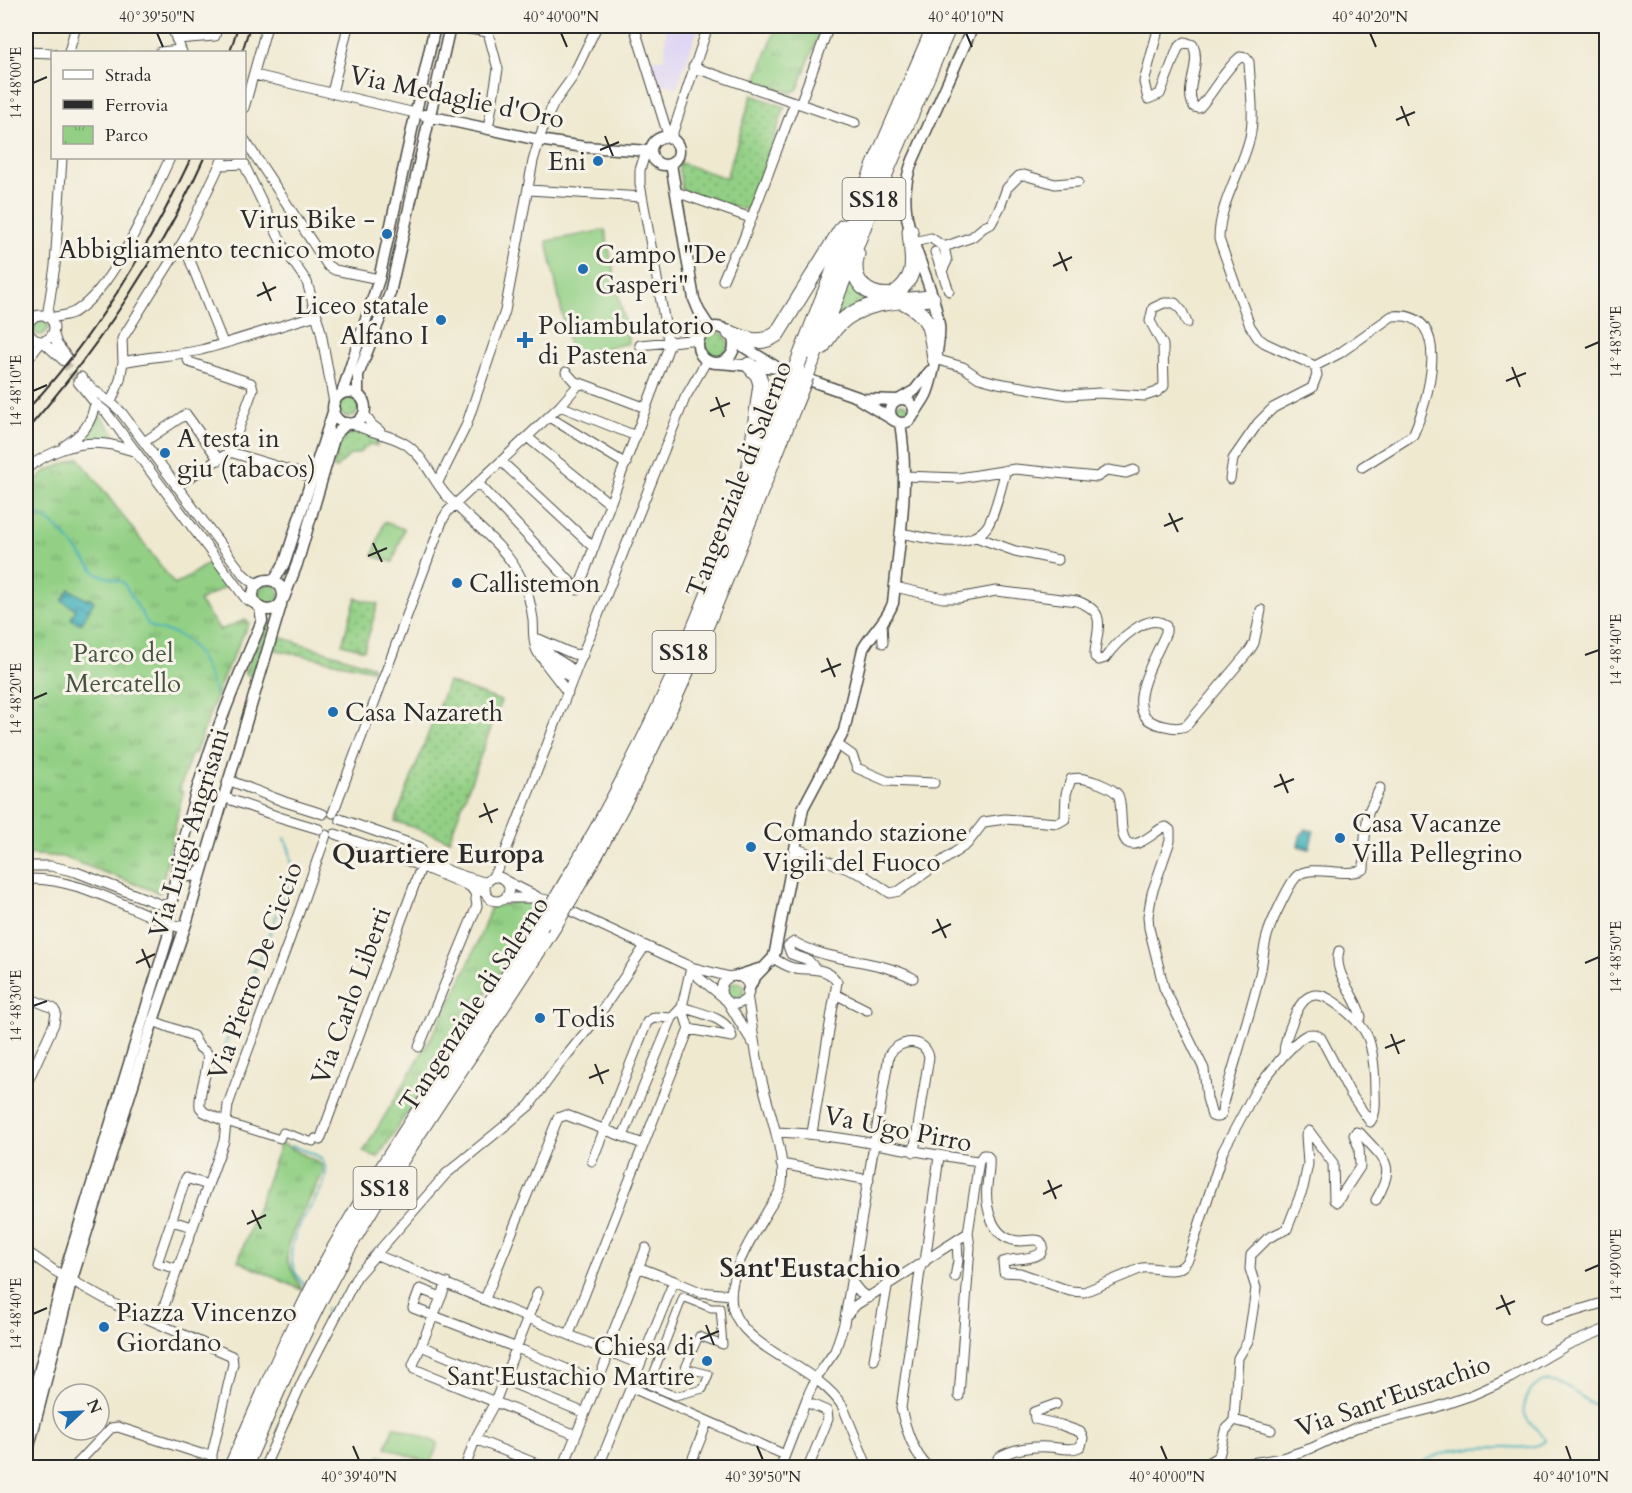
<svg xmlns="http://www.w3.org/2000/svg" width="1632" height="1493" font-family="Cardo,serif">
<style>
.built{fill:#dfd5f5}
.grass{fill:url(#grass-dots);stroke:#5f7e58;stroke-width:1.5}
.park{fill:url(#park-tufts);stroke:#5f7e58;stroke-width:1.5}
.pitch{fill:#93d085;stroke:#5f7e58;stroke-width:1.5}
.water{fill:url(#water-waves);stroke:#366e73;stroke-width:1.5}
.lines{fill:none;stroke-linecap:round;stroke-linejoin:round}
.stream{stroke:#41b1bb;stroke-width:2}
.minor-tunnel{stroke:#c8c3af;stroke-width:9;stroke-dasharray:9 4.5;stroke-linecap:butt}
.pedestrian-casing{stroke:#484844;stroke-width:9}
.minor-casing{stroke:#484844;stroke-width:11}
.tertiary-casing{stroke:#484844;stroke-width:13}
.trunk-casing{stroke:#484844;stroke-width:17}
.pedestrian{stroke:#fff;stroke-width:7}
.minor{stroke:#fff;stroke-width:9}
.tertiary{stroke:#fff;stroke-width:10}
.trunk{stroke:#fff;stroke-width:15}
.rail{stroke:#2b2b2b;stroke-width:2}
.trunk-bridge-casing{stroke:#484844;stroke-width:17;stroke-linecap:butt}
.trunk-bridge{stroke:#fff;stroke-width:15}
.ticks{fill:none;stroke:#2b2b2b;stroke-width:2}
.poi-dot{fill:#1f6fb2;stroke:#f7f3e8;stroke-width:2}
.labels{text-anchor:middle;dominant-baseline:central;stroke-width:6;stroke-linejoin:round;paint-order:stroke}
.shield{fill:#f7f3e8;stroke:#686764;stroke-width:1.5}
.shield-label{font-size:24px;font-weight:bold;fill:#2b2b2b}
.street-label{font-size:26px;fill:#2b2b2b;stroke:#f7f3e8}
.poi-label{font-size:26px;fill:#2b2b2b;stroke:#f7f3e8;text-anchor:start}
.park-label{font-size:26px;fill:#455442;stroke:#f7f3e8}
.neighbourhood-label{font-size:27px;font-weight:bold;fill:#2b2b2b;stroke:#f7f3e8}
.neatline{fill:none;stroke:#2b2b2b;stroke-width:2}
.ticks-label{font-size:15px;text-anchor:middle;fill:#2b2b2b}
</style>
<defs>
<pattern id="grass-dots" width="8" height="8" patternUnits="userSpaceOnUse" patternTransform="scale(1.5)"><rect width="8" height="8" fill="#93d085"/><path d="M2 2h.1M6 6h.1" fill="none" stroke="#78a96d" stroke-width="1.8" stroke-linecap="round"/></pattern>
<pattern id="park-tufts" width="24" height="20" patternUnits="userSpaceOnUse" patternTransform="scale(1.5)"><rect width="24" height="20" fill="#93d085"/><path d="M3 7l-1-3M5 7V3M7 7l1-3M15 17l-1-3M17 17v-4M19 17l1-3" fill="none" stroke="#78a96d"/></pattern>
<pattern id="water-waves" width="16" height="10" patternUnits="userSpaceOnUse" patternTransform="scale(1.5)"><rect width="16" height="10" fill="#41b1bb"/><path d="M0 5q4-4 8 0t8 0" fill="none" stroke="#379098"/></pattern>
</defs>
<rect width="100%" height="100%" fill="#f7f3e8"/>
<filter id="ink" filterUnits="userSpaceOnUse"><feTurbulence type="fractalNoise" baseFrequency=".0167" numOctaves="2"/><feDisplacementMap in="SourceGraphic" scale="12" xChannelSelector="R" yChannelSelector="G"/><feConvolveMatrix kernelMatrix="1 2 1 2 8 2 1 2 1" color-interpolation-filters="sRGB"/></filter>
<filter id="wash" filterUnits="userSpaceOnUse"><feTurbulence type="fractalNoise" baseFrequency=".008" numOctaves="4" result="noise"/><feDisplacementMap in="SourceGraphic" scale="24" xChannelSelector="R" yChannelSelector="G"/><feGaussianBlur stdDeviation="1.35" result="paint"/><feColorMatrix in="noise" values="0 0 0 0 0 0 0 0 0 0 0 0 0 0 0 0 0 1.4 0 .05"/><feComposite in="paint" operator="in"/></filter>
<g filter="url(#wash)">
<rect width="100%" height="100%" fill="#efe9d0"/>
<path class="built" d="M666 26H699L677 88 661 83 652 60 665 58Z"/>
<path class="grass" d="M752 95 785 107 748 211 682 190 678 162 726 178Z
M851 270 875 297 834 323Z
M32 327a8 8 0 1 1 16 0a8 8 0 1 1-16 0Z
M704 344a12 12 0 1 1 24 0a12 12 0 1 1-24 0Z
M339 407a10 10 0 1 1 20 0a10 10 0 1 1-20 0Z
M895 410a7 7 0 1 1 14 0a7 7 0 1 1-14 0Z
M100 415 123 445 79 439C87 433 94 418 100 415Z
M356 431 376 438 377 446 370 444 359 453 350 455 335 469 333 467C338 453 339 434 356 431Z
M259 594a10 10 0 1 1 20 0a10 10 0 1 1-20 0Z
M356 598 378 604 364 650 342 644Z
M268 620 272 621V623L252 677 244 673Z
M280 637 372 666 373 670 276 650Z
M448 682 501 701 449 840 395 821Z
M728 990a8 8 0 1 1 16 0a8 8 0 1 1-16 0Z"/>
<path class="park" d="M777 26H822L798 89 791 93 756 80Z
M79 458 175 585 209 563 227 586 199 601 220 630 245 620 249 623 224 675 195 754 192 753 179 790 183 792 160 893 63 857 26 854V489L46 471Z
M517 901 543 907 378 1157 363 1152C410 1073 462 994 491 906L504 905Z
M281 1143 318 1162 322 1166 323 1173 294 1229 288 1245 287 1260 302 1290 238 1261Z"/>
<path class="pitch" d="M605 230 629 343 571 356 547 241Z
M384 522 404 529 393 562 373 556Z
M394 1426 438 1443 431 1464 386 1447Z
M380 1456 393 1460 390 1467H376Z"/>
<path class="water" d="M69 589 87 600 89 598 94 601 81 624 71 619 76 609 62 601Z
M1305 829 1314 831 1309 849 1298 846 1301 833H1304Z"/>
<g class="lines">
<path class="stream" d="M26 515 34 512 48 520 60 530 97 574 123 582 148 624C155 631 164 630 173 633 197 641 208 672 215 693
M213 1075 289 884C293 867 292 854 285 838
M291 1146C300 1149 315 1152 321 1159 347 1191 257 1237 306 1287
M326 1308 327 1323
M1414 1468C1438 1448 1475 1447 1505 1447 1518 1447 1534 1450 1545 1441 1543 1433 1536 1430 1530 1423 1516 1405 1527 1391 1543 1381 1571 1380 1580 1404 1606 1408"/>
</g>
</g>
<g filter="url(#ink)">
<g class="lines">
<path class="minor-tunnel" d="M64 361 78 382"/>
<g class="pedestrian-casing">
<path id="pedestrian" d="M226 1122 280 1139 283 1132 313 1142 315 1138 320 1140
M683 1297 711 1308H720L723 1345 699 1336 685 1368 709 1374 703 1389 675 1396 649 1385Z"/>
</g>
<g class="minor-casing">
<path id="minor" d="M171 26 182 52
M450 26 488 32 498 69 488 129
M634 26 669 138
M1159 26 1144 82 1148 99 1160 94 1178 48 1185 42 1193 45C1202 65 1183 89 1194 107L1199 108C1214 92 1223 71 1240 57L1246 58 1249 62C1250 86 1255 113 1250 137 1242 171 1219 203 1219 239L1250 326 1258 338 1265 343 1315 366 1340 353 1392 316C1456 309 1427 404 1413 435L1362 467
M176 39 215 36 217 26
M26 52 52 53
M69 52 76 26
M160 52 180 50
M693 67 855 123
M255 75 415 113
M332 93 348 26
M800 104 829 26
M244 108 267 26
M671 138 708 26
M244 139 328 266 335 270 379 279
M241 158 285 250 307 282 321 332 334 403
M220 165 245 164
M529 190 642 197
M676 192 751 218
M914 242 931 238 944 247 947 261 942 271
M183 243 223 343
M944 247 972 237 984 227 991 224 1000 207 1007 188 1019 176 1024 175 1055 184 1078 182
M935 252 949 291
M723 280 734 254 741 246 795 102
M28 328a13 13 0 1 1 26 0a13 13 0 1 1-26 0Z
M47 317 55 266 62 158
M50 318C58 316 69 316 76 311 115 287 150 200 170 158
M53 332 57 344 67 357
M640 345 690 340 700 336
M185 353 189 362 251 383 253 389 230 453
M935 359 963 367 979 378 998 383 1068 395 1099 393 1145 396 1157 392 1164 386 1163 345 1150 321 1153 308 1164 303H1175L1182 311 1187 323
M26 362 42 341 64 361
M123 362C149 356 175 356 201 350 240 340 278 326 317 315
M566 372 575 382 580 383
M81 377C93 393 108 398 122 413L243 574 251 581 258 583
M78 382 95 403 106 412 246 599 256 605
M111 402 120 380 123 362 122 339 184 240 223 158
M560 406 636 436
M364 413 371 424 380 431
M549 417 626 464
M352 423C369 434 390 433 407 445 425 458 432 479 446 495 471 523 506 545 522 580 528 592 531 605 533 619 534 629 532 641 537 651 543 663 560 672 573 678
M527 437 610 504
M144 442 186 414 219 460
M64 446C82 434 91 426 95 403
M501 461 594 548
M26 469C48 452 78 440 106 444 116 445 125 449 134 451
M904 476 959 478 1015 469 1097 477 1108 470 1126 473 1134 470
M1230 479 1233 459 1258 423 1273 408 1312 388 1317 375 1315 366
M438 482 466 426 505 311 533 161 544 124 554 103 572 78 597 26
M478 483 578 590 669 346 640 184V170L646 151
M176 486 230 452 312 477
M900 533C926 537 966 552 986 528 994 519 1002 483 1006 470
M976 537 1015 551 1058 560
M895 587 943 598H958L996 591 1077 601C1107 612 1098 625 1095 652V657L1099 660 1105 658C1115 644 1148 609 1166 626V632C1158 655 1117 714 1160 725 1170 727 1178 730 1187 725L1250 650 1254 643 1261 610
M882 622 883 643
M534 637 552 656 568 666 575 674
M539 639 573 654 583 655
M545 663 568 693
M838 745 852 755 857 768 887 781 934 783
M228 780 285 802 323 814
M223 797 279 817 319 829
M333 813 443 519 448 511 560 406 580 383 646 408
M340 819 420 847C434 871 462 875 487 883
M335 834 386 852 486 893
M795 848 865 876 890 893 899 891 967 844 984 822 1005 819 1058 823 1065 819 1066 794 1071 779C1082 777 1089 780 1098 783 1105 786 1114 789 1118 795 1125 806 1114 852 1138 843 1147 840 1154 833 1162 828L1166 827 1170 830V841L1152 893 1148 916 1149 928 1164 988 1204 1069 1207 1098 1212 1116 1215 1117H1219L1222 1113 1223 1103C1235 1061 1248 1020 1259 978 1263 964 1263 947 1268 933 1271 923 1290 882 1297 876 1312 863 1345 879 1364 869L1365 837 1368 813 1380 788
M26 866H51L76 872 162 905 171 903
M485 889a12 12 0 1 1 24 0a12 12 0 1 1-24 0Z
M26 879C79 877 129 910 178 927L186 924
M491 879 502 861 573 678 685 398 707 360
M506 881 536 896
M505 898H538L547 900 691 967 730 977
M1339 951C1332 973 1357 996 1361 1017L1357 1022
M773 958C778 961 784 965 790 967 806 972 826 964 837 982L812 1133
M691 967 697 976 724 998
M815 968 808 960 791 954 788 946 794 942C830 963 876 958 913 978
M721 990a14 14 0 1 1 28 0a14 14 0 1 1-28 0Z
M835 994 867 1010
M747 995C752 1024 755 1053 762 1081 768 1108 786 1157 782 1184 780 1194 772 1203 767 1212 751 1239 719 1285 736 1317 756 1354 818 1367 843 1407L868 1468
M26 997 53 1008 56 1013 54 1024 26 1085
M727 1001 752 1042
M682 1007C698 1013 729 1017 732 1037L689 1029
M153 1021 193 1036 199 1047 207 1053C210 1070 198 1089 200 1107L204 1112 226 1122
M419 1047 477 906 475 893 470 886
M776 1132C844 1134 911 1153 979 1161L968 1233 856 1305 848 1314
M623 1136 672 1018
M320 1140 421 867
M592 1161 647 1022 655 1017 672 1018 682 1007 691 967
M979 1161 983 1155H986L989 1158C990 1168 988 1176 987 1186 985 1205 991 1235 1013 1240 1022 1243 1032 1238 1040 1241L1043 1246 1041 1253C1029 1261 1016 1257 1003 1262L1004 1272 1020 1273 1070 1291 1084 1292 1142 1268C1160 1266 1180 1279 1189 1257L1223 1151 1257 1088 1284 1055C1284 1040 1290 1029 1295 1015 1309 983 1326 995 1346 1011 1356 1020 1367 1030 1370 1044 1374 1059 1375 1076 1375 1091 1375 1102 1377 1113 1370 1122L1350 1093 1321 1038C1307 1026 1295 1045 1284 1055
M781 1164 869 1180
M171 1221 193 1227
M26 1251 55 1271 116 1305 232 1356 233 1364 212 1454V1468
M377 1255 639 1364
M925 1262 939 1156
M921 1264 901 1408C905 1427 914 1455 929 1468
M638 1267 674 1281
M178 1269 157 1263 186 1178 208 1185
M955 1277 958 1261 957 1240
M852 1282 860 1292 868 1298
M447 1283 413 1365 414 1369 576 1435
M538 1292 495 1402 475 1439 547 1468
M441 1297 420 1289 413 1308 517 1348 597 1382
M485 1299 558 1118 566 1115 643 1144
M1545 1320 1606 1302
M158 1323 224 1141 228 1105 235 1085 290 938 326 835
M569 1334 689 1029 682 1007
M421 1346 585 1413
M606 1351 646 1248
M874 1360 887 1287
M630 1387 785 1455
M959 1396 970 1247 968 1233
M806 1402 827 1411 828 1419 808 1468
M1234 1420 1271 1430
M77 1464 111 1428 118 1427 201 1454H212
M564 1465 606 1361
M264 1468 303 1380 357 1276 446 1174 529 1106 559 1065 597 1018 645 946
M465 1468 475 1439
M598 1468 674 1281 700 1292 731 1295
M689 1468 706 1425
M780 1468 809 1393 816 1378 835 1351 844 1324 889 1055C898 1040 924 1036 929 1057L914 1152
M1005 1468 997 1463 998 1458C1011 1449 1032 1446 1048 1447 1058 1447 1072 1452 1081 1446L1083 1438 1080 1432 1061 1425 1035 1419 1034 1412 1056 1404
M1199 1468 1219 1456 1225 1431 1234 1420 1238 1358 1248 1341 1254 1303 1256 1288 1250 1269 1251 1255 1268 1238 1287 1229 1303 1188 1308 1164 1306 1135 1309 1131 1333 1163 1334 1200 1337 1202 1360 1167 1359 1148 1354 1135 1356 1132 1360 1133C1385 1161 1397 1164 1376 1200
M1219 1468 1282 1458 1312 1448 1355 1428 1434 1408 1472 1395 1510 1378 1569 1344 1606 1329"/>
</g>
<g class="tertiary-casing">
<path id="tertiary" d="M424 115 539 140 584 147 651 151
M651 151a14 14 0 1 1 28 0a14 14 0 1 1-28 0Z
M671 164 694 299 699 311 710 328
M698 345a18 18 0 1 1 36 0a18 18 0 1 1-36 0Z
M734 341 775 366
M719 363 778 368
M812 381 863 399 897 400
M333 408a16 16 0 1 1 32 0a16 16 0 1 1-32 0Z
M342 393 379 279 435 26
M358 395V375L390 293 450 26
M890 411a12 12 0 1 1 24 0a12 12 0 1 1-24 0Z
M900 399 915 390 930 371
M860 400 895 421
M915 413C919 406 924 400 927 393 932 381 941 338 939 325 931 267 888 219 913 160L973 26
M253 595a15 15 0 1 1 30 0a15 15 0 1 1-30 0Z
M274 581 285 562 334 409
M284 598 297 564 335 435 347 423
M178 863 180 874 189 876 196 875 203 867
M737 976 759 969
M748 991 754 978 773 958 775 952 803 808 844 731 863 649C872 632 887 621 893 603 899 544 910 482 900 423
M26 1423 64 1275 168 937C176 827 218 722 262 621L260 608
M26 1458 72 1279 153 1021 186 924 281 605"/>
</g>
<g class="trunk-casing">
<path id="trunk" d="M857 254C849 281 867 299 894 295
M893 295C920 276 912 260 910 231
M902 301C931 315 931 329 935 359
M730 333C747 340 760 346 777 334L843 227
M822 347C827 339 832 331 839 324 863 300 901 301 932 298
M801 355 874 167 935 26
M749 365 758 375 761 384 749 471
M806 376 872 204 949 26
M562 890C609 812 651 730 687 646 721 566 751 484 783 403
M572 895C665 740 728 575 793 408
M231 1468C264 1396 293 1322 332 1253 395 1141 471 1036 540 927
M244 1468C270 1408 295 1347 325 1290 392 1162 479 1046 555 924"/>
</g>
<use href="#pedestrian" class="pedestrian"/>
<use href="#minor" class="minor"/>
<use href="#tertiary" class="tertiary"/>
<use href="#trunk" class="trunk"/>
<path class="rail" d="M230 52 238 26
M242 52 250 26
M26 411C95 337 148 249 191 158
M26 431C98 348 159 258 204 158"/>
<g class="trunk-bridge-casing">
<path id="trunk-bridge" d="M783 403 801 355
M793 408 806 376
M555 924 572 895
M540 927 562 890"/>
</g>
<use href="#trunk-bridge" class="trunk-bridge"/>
</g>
</g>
<path class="ticks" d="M157 33 163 47M561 33 567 47M966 33 972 47M1370 33 1376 47M33 83 47 77M1401 106 1409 126M1396 120 1415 112M605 136 613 156M600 150 619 142M1059 252 1067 271M1053 266 1072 257M263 282 271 301M257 296 276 287M1585 348 1599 342M1512 367 1520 387M1506 381 1526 373M33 391 47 385M716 397 724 417M710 411 730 403M1169 513 1178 532M1164 526 1183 518M373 543 382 562M368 556 387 548M1585 655 1599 650M827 658 835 677M821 672 841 664M33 699 47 693M1280 774 1288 793M1274 787 1294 779M484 803 492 823M479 817 498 809M937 919 946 938M932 933 951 924M142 949 150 968M136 963 155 954M1585 963 1599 957M33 1006 47 1001M1391 1034 1399 1054M1385 1048 1405 1040M595 1064 603 1084M589 1078 609 1070M1048 1180 1056 1199M1043 1194 1062 1185M252 1210 261 1229M247 1224 266 1215M1585 1271 1599 1265M1501 1295 1510 1315M1496 1309 1515 1301M33 1314 47 1308M706 1325 714 1345M700 1339 719 1331M353 1446 359 1460M757 1446 763 1460M1161 1446 1167 1460M1566 1446 1571 1460"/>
<g class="poi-dot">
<circle cx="598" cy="161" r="6"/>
<circle cx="387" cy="234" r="6"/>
<circle cx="583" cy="269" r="6"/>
<circle cx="441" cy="320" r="6"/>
<path d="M522 331h6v6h6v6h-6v6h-6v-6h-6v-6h6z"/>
<circle cx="165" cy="453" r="6"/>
<circle cx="457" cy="583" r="6"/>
<circle cx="333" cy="712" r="6"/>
<circle cx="1340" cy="838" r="6"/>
<circle cx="751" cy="847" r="6"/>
<circle cx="540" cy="1018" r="6"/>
<circle cx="104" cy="1327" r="6"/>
<circle cx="707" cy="1361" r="6"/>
</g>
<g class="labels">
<g class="shield">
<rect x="842.5" y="178" width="63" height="42" rx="4.5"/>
<rect x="652.5" y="631" width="63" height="42" rx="4.5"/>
<rect x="353.5" y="1167" width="63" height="42" rx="4.5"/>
</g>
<g class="shield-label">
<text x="874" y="199">SS18</text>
<text x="684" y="652">SS18</text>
<text x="385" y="1188">SS18</text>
</g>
<g class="street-label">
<text transform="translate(457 97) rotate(12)">Via Medaglie d'Oro</text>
<text transform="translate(739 479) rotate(-69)">Tangenziale di Salerno</text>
<text transform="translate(189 833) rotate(-73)">Via Luigi Angrisani</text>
<text transform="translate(255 971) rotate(-70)">Via Pietro De Ciccio</text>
<text transform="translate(351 996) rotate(-70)">Via Carlo Liberti</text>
<text transform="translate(474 1004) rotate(-57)">Tangenziale di Salerno</text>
<text transform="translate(898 1129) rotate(11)">Va Ugo Pirro</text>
<text transform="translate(1393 1396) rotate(-19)">Via Sant'Eustachio</text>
</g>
<g class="poi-label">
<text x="586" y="161" text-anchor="end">Eni</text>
<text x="375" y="219" text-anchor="end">Virus Bike -<tspan x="375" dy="30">Abbigliamento tecnico moto</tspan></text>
<text x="595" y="254">Campo "De<tspan x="595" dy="30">Gasperi"</tspan></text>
<text x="429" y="305" text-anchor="end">Liceo statale<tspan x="429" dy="30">Alfano I</tspan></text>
<text x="538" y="325">Poliambulatorio<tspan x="538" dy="30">di Pastena</tspan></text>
<text x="177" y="438">A testa in<tspan x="177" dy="30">giu (tabacos)</tspan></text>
<text x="469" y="583">Callistemon</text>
<text x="345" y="712">Casa Nazareth</text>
<text x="1352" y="823">Casa Vacanze<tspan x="1352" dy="30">Villa Pellegrino</tspan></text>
<text x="763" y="832">Comando stazione<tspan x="763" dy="30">Vigili del Fuoco</tspan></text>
<text x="552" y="1018">Todis</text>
<text x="116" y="1312">Piazza Vincenzo<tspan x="116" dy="30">Giordano</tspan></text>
<text x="695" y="1346" text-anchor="end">Chiesa di<tspan x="695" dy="30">Sant'Eustachio Martire</tspan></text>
</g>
<g class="park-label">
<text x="123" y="653">Parco del<tspan x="123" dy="30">Mercatello</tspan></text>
</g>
<g class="neighbourhood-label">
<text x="438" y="854">Quartiere Europa</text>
<text x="810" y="1268">Sant'Eustachio</text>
</g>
</g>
<rect width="1632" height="1493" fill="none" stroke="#f7f3e8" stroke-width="66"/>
<rect x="51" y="51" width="195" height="108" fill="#f7f3e8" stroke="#a5a39c" stroke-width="1.5"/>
<rect x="63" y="70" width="30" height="9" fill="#ffffff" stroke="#a5a39c" stroke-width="1.5"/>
<text x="105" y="81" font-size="18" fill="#2b2b2b">Strada</text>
<rect x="63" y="100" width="30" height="9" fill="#2b2b2b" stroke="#a5a39c" stroke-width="1.5"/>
<text x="105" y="111" font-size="18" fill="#2b2b2b">Ferrovia</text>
<rect x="63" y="126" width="30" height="18" fill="url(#park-tufts)" stroke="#a5a39c" stroke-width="1.5"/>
<text x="105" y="141" font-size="18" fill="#2b2b2b">Parco</text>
<g transform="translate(81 1412) rotate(67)"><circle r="28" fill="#f7f3e8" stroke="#a5a39c" stroke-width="1.5"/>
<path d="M0-4.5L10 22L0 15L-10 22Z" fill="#1f6fb2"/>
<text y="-9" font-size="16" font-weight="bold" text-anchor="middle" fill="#2b2b2b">N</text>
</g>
<rect x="33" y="33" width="1566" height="1427" class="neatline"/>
<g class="ticks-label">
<text x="157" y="22">40°39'50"N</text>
<text x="561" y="22">40°40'00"N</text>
<text x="966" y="22">40°40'10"N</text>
<text x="1370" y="22">40°40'20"N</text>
<text transform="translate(16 83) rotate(-90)" y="5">14°48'00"E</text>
<text transform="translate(1616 342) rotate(-90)" y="5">14°48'30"E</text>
<text transform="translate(16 391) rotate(-90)" y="5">14°48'10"E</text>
<text transform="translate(1616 650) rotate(-90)" y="5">14°48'40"E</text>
<text transform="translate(16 699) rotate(-90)" y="5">14°48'20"E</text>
<text transform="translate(1616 957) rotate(-90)" y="5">14°48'50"E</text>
<text transform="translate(16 1006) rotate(-90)" y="5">14°48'30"E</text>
<text transform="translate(1616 1265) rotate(-90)" y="5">14°49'00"E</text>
<text transform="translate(16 1314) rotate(-90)" y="5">14°48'40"E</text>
<text x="359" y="1482">40°39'40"N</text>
<text x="763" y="1482">40°39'50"N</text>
<text x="1167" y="1482">40°40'00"N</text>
<text x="1571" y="1482">40°40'10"N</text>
</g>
</svg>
